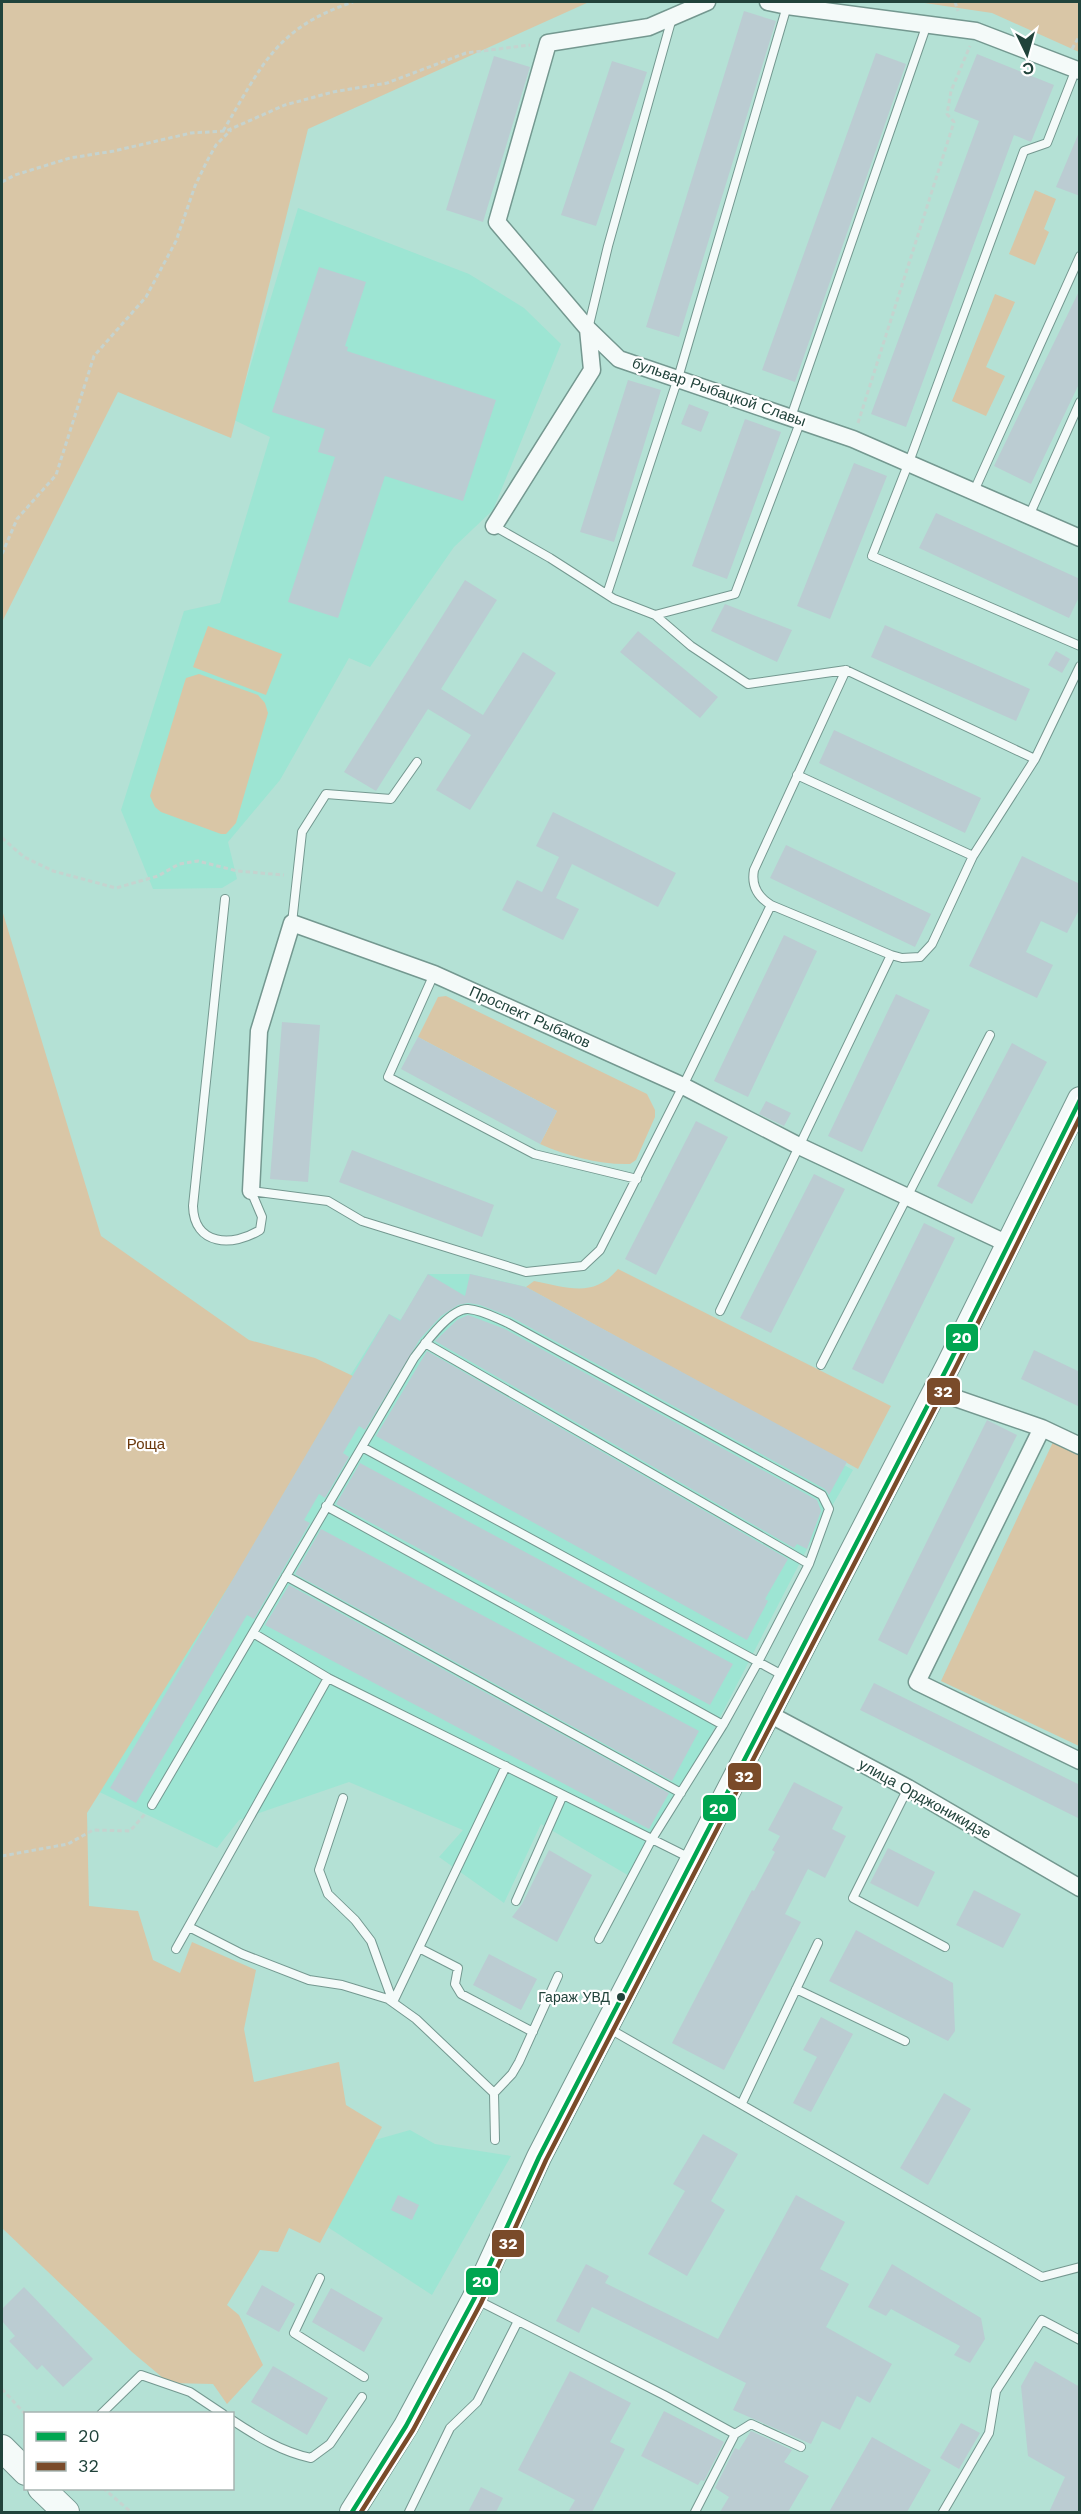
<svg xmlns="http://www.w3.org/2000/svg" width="1081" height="2514" font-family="'Work Sans',sans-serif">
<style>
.built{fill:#9de5d3}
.green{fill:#d9c6a6}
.building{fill:#bbccd2}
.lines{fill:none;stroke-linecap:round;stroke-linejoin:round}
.service-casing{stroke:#749890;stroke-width:10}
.minor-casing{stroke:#749890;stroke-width:19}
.secondary-casing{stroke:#749890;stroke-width:26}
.primary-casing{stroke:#749890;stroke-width:28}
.path{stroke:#c5d3cf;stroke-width:3;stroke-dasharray:4.5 3;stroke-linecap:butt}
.service{stroke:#f4faf9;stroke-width:8}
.minor{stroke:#f4faf9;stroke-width:16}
.secondary{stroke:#f4faf9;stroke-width:24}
.primary{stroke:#f4faf9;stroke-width:26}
.bus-1-casing{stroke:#fff;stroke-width:9}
.bus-2-casing{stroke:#fff;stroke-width:9}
.bus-1{stroke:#00a651;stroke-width:4.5}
.bus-2{stroke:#7a4b2a;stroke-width:4.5}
.bus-dot{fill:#21433b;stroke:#fff;stroke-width:2}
.labels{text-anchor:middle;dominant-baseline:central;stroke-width:4.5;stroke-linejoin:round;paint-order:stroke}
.bus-label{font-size:14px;fill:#21433b;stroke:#fff;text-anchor:end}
.street-label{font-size:15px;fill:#21433b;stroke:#fff}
.park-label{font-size:15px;fill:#6a370b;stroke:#fff}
.line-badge{stroke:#fff;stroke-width:2}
.badge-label{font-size:16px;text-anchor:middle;font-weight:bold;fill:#fff}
</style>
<rect width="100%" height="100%" fill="#b4e1d5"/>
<path class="built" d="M298 208 469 274 524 308 561 344 493 510 454 547 370 667 349 658 280 780 228 842 237 879 222 888 153 889 121 810 184 611 220 603 270 437 234 420Z
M428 1274H470L526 1287 853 1470 807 1549 636 1880 541 1824 504 1903 439 1857 463 1830 349 1782 239 1820 217 1848 91 1788 389 1314 401 1320Z
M410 2130 435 2144 511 2156 432 2295 326 2226 375 2140Z"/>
<path class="green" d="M2 2H589L308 129 231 438 118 392 2 622Z
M918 2H1079V52L992 13Z
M1035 190 1056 199 1044 229 1049 232 1035 265 1009 254Z
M995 294 1015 302 986 367 1005 376 986 416 952 401Z
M208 626 282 654 266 695 193 667Z
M199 674 258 695 265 703 268 713 236 823 226 834H221L161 812 155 807 150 796 184 684 186 678Z
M2 910 101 1236 249 1340 315 1358 353 1376 237 1573 87 1813 89 1906 138 1911 153 1960 180 1973 192 1942 256 1970 244 2029 254 2082 339 2062 346 2105 382 2127 320 2243 289 2228 278 2252 260 2250 227 2305 239 2315 263 2365 227 2404 213 2384 169 2383 132 2352 2 2228Z
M446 996 647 1094 655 1110V1117L636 1160 630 1164C600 1165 567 1156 540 1144L557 1111 418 1037 438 997Z
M618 1269 891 1406 858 1469 526 1287 534 1281C567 1287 593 1299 618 1269Z
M1053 1442 1079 1454V1746L941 1681Z"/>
<path class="building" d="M744 11 776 21 679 337 646 327Z
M876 53 906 64 795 382 762 370Z
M977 54 1054 85 1031 142 1014 135 906 427 871 414 979 121 954 111Z
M494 56 530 67 483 222 446 210Z
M612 61 647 72 596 226 561 215Z
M1080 130V196L1056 187Z
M319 267 366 282 345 346 348 347 347 351 496 400 463 501 385 476 338 618 288 602 335 457 318 452 325 429 272 412Z
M1080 289V382L1031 484 994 466Z
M628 380 661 390 614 542 580 532Z
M689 404 709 412 701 432 681 424Z
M745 419 781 432 727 579 692 566Z
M854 463 887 476 830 619 797 606Z
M936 513 1080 579V595L1069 618 919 548Z
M465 580 497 600 441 689 483 715 523 652 556 673 470 810 436 790 471 735 428 709 376 791 344 772Z
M725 604 792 630 777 662 711 631Z
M885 625 1030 689 1016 721 871 657Z
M638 631 718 697 700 718 620 652Z
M1056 651 1070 659 1062 673 1048 665Z
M834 730 981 798 965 833 819 763Z
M553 812 676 873 658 907 572 864 556 898 579 909 563 940 502 910 517 880 542 892 559 857 536 846Z
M786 845 931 914 915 947 770 878Z
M1022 856 1080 884V908L1067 933 1041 921 1026 952 1053 965 1037 998 969 966Z
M784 935 817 951 748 1097 714 1081Z
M896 994 930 1010 862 1152 828 1136Z
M282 1022 320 1025 308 1182 270 1179Z
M418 1037 557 1111 540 1144 401 1069Z
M1012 1043 1047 1062 972 1204 937 1186Z
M766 1101 791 1113 784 1126 759 1114Z
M696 1121 728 1137 656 1275 625 1259Z
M352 1150 494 1205 482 1237 339 1182Z
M814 1174 845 1189 771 1333 740 1318Z
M924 1223 955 1238 883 1384 852 1369Z
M428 1274 465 1296 470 1274 526 1287 847 1462 829 1495 825 1489 511 1317 480 1305 468 1303 458 1305 441 1316 420 1339 365 1430 359 1426 343 1453 349 1457 325 1498 319 1494 304 1520 310 1523 254 1619 247 1615 136 1803 110 1788 389 1314 400 1321Z
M468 1315 505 1329 817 1500 821 1511 807 1549 797 1544 794 1548 435 1341 457 1320Z
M1034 1350 1080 1372V1407L1021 1379Z
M427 1351 788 1559 765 1599 768 1601 747 1640 376 1436Z
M987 1420 1017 1435 907 1655 878 1640Z
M360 1463 733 1664 710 1705 336 1504Z
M321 1529 699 1731 672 1781 295 1574Z
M289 1585 669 1793 649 1829 265 1625Z
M874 1683 1080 1785V1819L860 1710Z
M794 1782 843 1807 832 1829 846 1836 825 1878 808 1869 785 1914 801 1922 724 2070 672 2043 752 1890 754 1891 775 1852 772 1850 780 1836 768 1830Z
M888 1848 935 1872 918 1907 870 1883Z
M549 1850 592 1875 557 1942 512 1917 522 1904Z
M974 1890 1021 1914 1003 1948 956 1925Z
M856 1930 953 1983 955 2031 948 2041 829 1981Z
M489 1954 537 1979 521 2010 473 1985Z
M821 2017 853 2034 811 2112 793 2103 817 2057 803 2050Z
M944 2093 971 2109 928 2185 900 2168Z
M703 2134 738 2154 711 2201 725 2210 687 2276 648 2254 685 2191 673 2184Z
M398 2195 419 2205 412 2220 391 2210Z
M796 2195 845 2222 820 2269 849 2284 826 2327 892 2364 870 2403 857 2396 840 2430 822 2421 811 2444 733 2410 746 2383 592 2307 579 2333 556 2321 586 2264 609 2276 605 2283 718 2339Z
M892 2264 981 2318 985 2339 970 2363 954 2355 960 2346 891 2309 886 2316 868 2307Z
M262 2285 295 2304 279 2332 246 2314Z
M24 2287 93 2359 63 2387 42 2365 37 2370 9 2341 15 2336 2 2321V2309Z
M331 2288 383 2318 364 2352 312 2322Z
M1035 2361 1080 2387V2512H1049L1065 2477 1028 2456 1021 2386Z
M273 2366 328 2398 307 2435 251 2402Z
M570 2371 631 2403 610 2442 625 2449 592 2512H568L575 2500 518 2470Z
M664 2411 724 2442 704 2481 701 2480 698 2485 641 2456Z
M961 2423 980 2433 959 2469 940 2458Z
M751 2431 792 2450 784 2462 809 2476 788 2512H720L729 2497 715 2488 735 2448 739 2450Z
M872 2437 931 2470 907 2512H829Z
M481 2487 503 2498 496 2512H468Z"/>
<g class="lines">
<g class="service-casing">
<path id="service" d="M1076 69 1047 143 1024 151 909 462 872 556 1080 646
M588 329 608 246 672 18
M791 417 927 24
M974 491 1080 256
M1029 516 1080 402
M494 526 550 558 614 599 655 615 691 646 748 684 846 670
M607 594 678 378 787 6
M655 615 735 594 801 420
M797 775 973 856
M225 899 193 1206C194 1246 233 1247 260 1230L262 1217 251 1191
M292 923 302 832 326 794 391 799 417 762
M891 955 902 958 920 957 932 944 973 856 1035 759 1080 666
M434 974 388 1077 534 1154 637 1179
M251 1191 328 1201 362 1221 526 1272 583 1266 600 1250 683 1086 771 905C758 897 751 886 754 870L846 670 1035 759
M720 1311 891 955 771 905
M425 1343 809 1564
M821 1365 990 1035
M362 1447 786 1677
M326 1506 723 1725
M286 1576 681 1793
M253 1633 328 1678 690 1858
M908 1788 853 1898 945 1947
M343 1798 319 1870 328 1894 355 1920 371 1941 393 2002
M152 1805 414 1358C424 1345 450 1308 468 1309 482 1310 496 1318 508 1323L822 1495 829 1509 809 1564 758 1662 723 1725 652 1839 599 1939
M516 1901 563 1795
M189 1927 242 1954 309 1980 342 1985 388 1999 416 2019 494 2093 495 2140
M419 1948 458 1968 455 1984 461 1994 533 2032
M176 1949 328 1678
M796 1989 905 2041
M393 2002 506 1766
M608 2028 1042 2277 1080 2267
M494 2093 512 2074 519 2062 558 1976
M742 2103 818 1943
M320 2278 294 2333 364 2377
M477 2300 664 2395 735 2434 695 2512
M101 2414 141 2375 190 2392 223 2414
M232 2420C256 2436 282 2452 311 2458L330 2444 362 2397
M735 2434 751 2424 801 2447
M409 2512 450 2428 477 2402 518 2321
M943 2512 989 2433 996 2391 1042 2320 1080 2340"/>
</g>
<g class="minor-casing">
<path id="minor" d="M707 2 649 27 548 43 497 222 588 329 619 359 853 439 1080 538
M768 2 787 6 976 31 1080 71
M494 526 592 370 588 329
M251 1191 259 1031 292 923 434 974 683 1086 801 1147 1008 1244
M935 1391 1042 1428 917 1682 1080 1761
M1042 1428 1080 1446
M769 1714 908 1788 1080 1888"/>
</g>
<g class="secondary-casing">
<path id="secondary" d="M352 2512 406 2426 474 2299 539 2157 949 1364 1080 1099"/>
</g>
<g class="primary-casing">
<path id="primary" d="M2 2448 26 2472
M41 2488 66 2512"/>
</g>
<path class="path" d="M955 2 958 11
M1072 49 1080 35
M223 131C262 66 275 28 353 2
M2 182 15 175 70 158 114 151 191 133 226 131 285 105 333 92 387 83 466 53 530 45
M858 423 954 122 947 114 951 91 970 46
M2 554 17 519 56 475 94 356 146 297 176 241 195 186 207 161 216 145 231 130
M2 838 24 857 53 871 116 888 158 876 179 864 198 861 237 871 284 875
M2 1856 68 1844 93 1830 130 1831 145 1814
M2 2389 26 2415
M103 2488 131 2512"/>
<use href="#service" class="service"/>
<use href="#minor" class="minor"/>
<use href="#secondary" class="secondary"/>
<use href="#primary" class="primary"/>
<g class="bus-1-casing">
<path id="bus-1" d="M352 2512 406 2426 474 2299 539 2157 949 1364 1080 1100"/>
</g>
<g class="bus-2-casing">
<path id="bus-2" d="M361 2512 413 2430 481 2303 546 2160 956 1367 1080 1117"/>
</g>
<use href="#bus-1" class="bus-1"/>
<use href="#bus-2" class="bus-2"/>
</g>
<circle class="bus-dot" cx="621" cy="1997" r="5"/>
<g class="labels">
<g class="bus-label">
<text x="610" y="1997">Гараж УВД</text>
</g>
<g class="street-label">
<text transform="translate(719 392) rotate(19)">бульвар Рыбацкой Славы</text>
<text transform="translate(530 1017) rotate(24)">Проспект Рыбаков</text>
<text transform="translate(925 1799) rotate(29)">улица Орджоникидзе</text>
</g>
<g class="park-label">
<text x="146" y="1444">Роща</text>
</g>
</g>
<g class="line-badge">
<rect x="945" y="1323" width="34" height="29" rx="6" fill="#00a651"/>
<rect x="926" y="1377" width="35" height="29" rx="6" fill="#7a4b2a"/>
<rect x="727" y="1762" width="35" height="29" rx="6" fill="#7a4b2a"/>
<rect x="702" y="1794" width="35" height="28" rx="6" fill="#00a651"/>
<rect x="491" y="2229" width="34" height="29" rx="6" fill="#7a4b2a"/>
<rect x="465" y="2267" width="34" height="29" rx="6" fill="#00a651"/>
</g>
<g class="badge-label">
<text x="962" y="1343">20</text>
<text x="943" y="1397">32</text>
<text x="744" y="1782">32</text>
<text x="719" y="1814">20</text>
<text x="508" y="2249">32</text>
<text x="482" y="2287">20</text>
</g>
<rect width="1081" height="2514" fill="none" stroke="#21433b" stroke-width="6"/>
<rect x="24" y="2412" width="210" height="78" fill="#ffffff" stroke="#a6b4b1" stroke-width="1.5"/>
<rect x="36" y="2432" width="30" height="9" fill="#00a651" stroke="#a6b4b1" stroke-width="1.5"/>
<text x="78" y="2442" font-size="18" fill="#21433b">20</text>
<rect x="36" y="2462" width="30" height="9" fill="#7a4b2a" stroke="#a6b4b1" stroke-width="1.5"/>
<text x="78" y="2472" font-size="18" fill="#21433b">32</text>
<g transform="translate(1027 54) rotate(175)" stroke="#ffffff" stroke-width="4.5" paint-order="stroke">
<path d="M0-4.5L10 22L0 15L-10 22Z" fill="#21433b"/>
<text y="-9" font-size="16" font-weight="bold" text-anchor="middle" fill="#21433b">С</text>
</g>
</svg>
